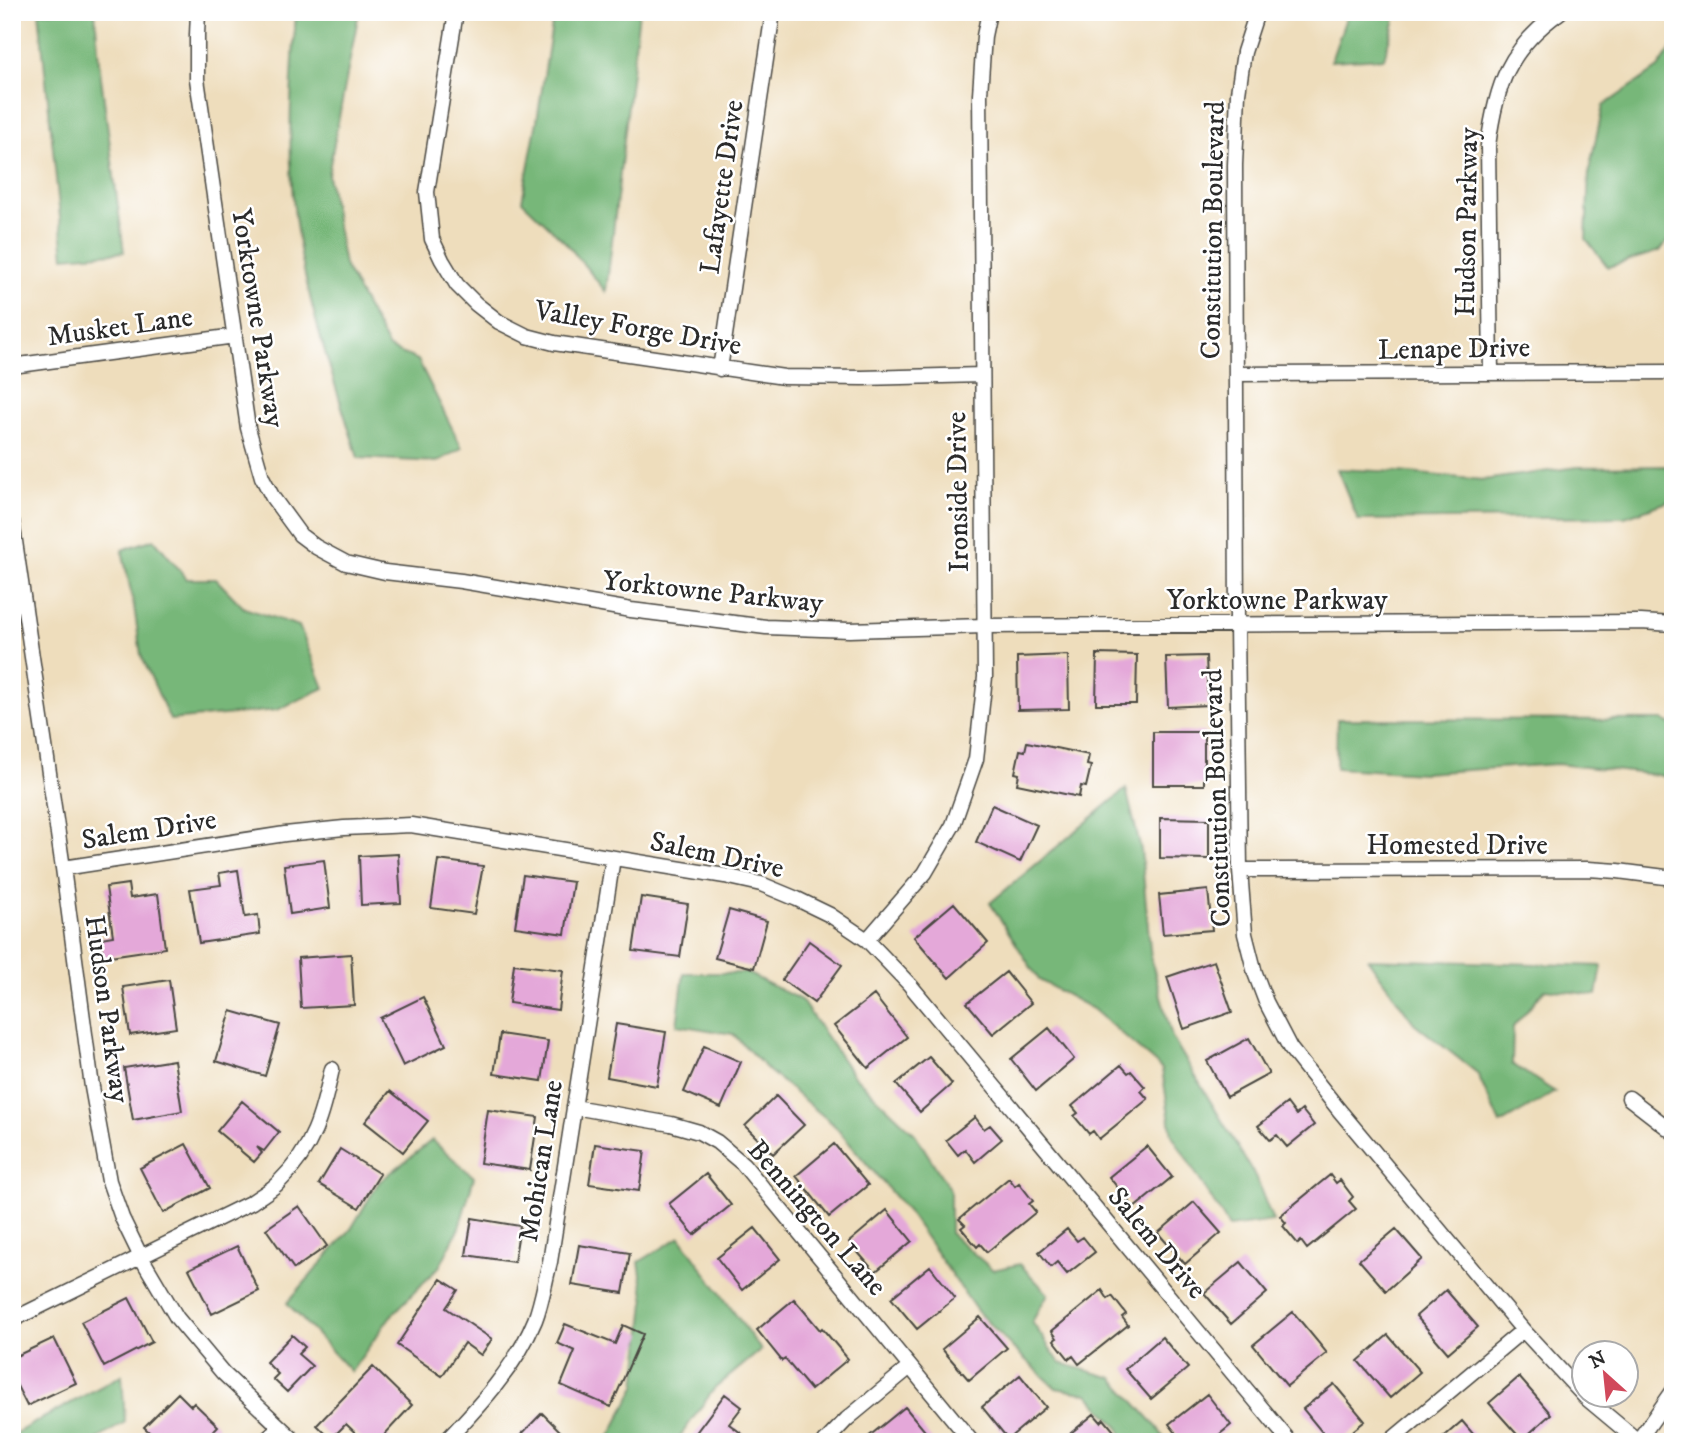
<svg xmlns="http://www.w3.org/2000/svg" width="1685" height="1454" font-family="'IM FELL DW Pica',serif">
<style>
.forest{fill:#77b779;stroke:#517152;stroke-width:2}
.building{fill:#e4a8d9}
.lines{fill:none;stroke-linecap:round;stroke-linejoin:round}
.street-casing{stroke:#484641;stroke-width:17}
.street{stroke:#fff;stroke-width:14}
.labels{text-anchor:middle;dominant-baseline:central;stroke-width:5;stroke-linejoin:round;paint-order:stroke}
.street-label{font-size:28px;fill:#2b2b2b;stroke:#fff}
</style>
<rect width="100%" height="100%" fill="#fff"/>
<filter id="ink" filterUnits="userSpaceOnUse"><feTurbulence type="fractalNoise" baseFrequency=".0143" numOctaves="2"/><feDisplacementMap in="SourceGraphic" scale="14" xChannelSelector="R" yChannelSelector="G"/><feConvolveMatrix kernelMatrix="1 2 1 2 8 2 1 2 1" color-interpolation-filters="sRGB"/></filter>
<filter id="wash" filterUnits="userSpaceOnUse"><feTurbulence type="fractalNoise" baseFrequency=".00686" numOctaves="4" result="noise"/><feDisplacementMap in="SourceGraphic" scale="28" xChannelSelector="R" yChannelSelector="G"/><feGaussianBlur stdDeviation="1.57" result="paint"/><feColorMatrix in="noise" values="0 0 0 0 0 0 0 0 0 0 0 0 0 0 0 0 0 1.4 0 .05"/><feComposite in="paint" operator="in"/></filter>
<g filter="url(#wash)">
<rect width="100%" height="100%" fill="#eeddbc"/>
<path class="forest" d="M39 12H95L99 62 124 252 64 257Z
M296 12H359L328 175 344 265 389 348 418 360 462 448 437 462 358 458C335 383 308 308 297 231 286 161 291 83 296 12Z
M554 12H639L606 292 567 244 522 201 537 121Z
M1348 12H1397L1384 58 1331 61Z
M1673 46V150L1669 164 1673 173V234L1660 251 1608 267 1586 239 1589 171 1603 106 1658 68Z
M1673 466V500L1625 517 1358 520 1337 469 1398 472 1483 480 1578 467Z
M154 539 187 579H216L244 608 299 626 324 688 277 710 170 720 141 655 134 606 122 550Z
M1337 719 1663 720 1673 725V779L1658 775 1557 764 1423 773 1336 768Z
M1126 789 1141 850 1151 959 1172 1037 1255 1176 1273 1221 1229 1227 1172 1135 1162 1069 1093 1009 1039 980 990 903Z
M1368 959 1602 966 1597 995 1545 989 1513 1027 1512 1064 1555 1092 1500 1124 1477 1073 1414 1023Z
M684 973H747L801 1000 853 1075 915 1134 950 1190V1233L993 1270 1020 1264 1048 1294 1032 1322 1060 1363 1113 1378 1158 1428 1166 1442H1123L1120 1429 1088 1394 1056 1388 1014 1349 977 1311 908 1212 833 1124 769 1071 733 1034 677 1025Z
M432 1140 474 1177 459 1228 440 1266 390 1317 351 1372 287 1303 351 1229 379 1182Z
M680 1237 761 1350 714 1389 676 1442H607L636 1386 645 1302 639 1262Z
M122 1375 125 1422 93 1442H12V1435Z"/>
<g id="blocks">
<path class="building" d="M1097 654 1137 655 1136 704H1096Z
M1068 655 1069 709 1018 710 1017 657Z
M1206 656 1208 705 1168 707 1166 657Z
M1153 732H1204V785H1153Z
M1027 742 1089 755 1087 765 1091 766 1086 787 1081 786 1079 797 1017 784 1019 774 1015 773 1020 750 1025 751Z
M992 805 1037 825 1020 862 976 842Z
M1160 818 1209 819V859L1160 858Z
M398 854 401 903 361 905 359 856Z
M324 860 330 908 290 914 284 865Z
M438 860 483 866 474 914 431 908Z
M238 870 245 917 258 915 260 934 199 943 190 889 221 885 219 873Z
M523 875 573 882 565 934 515 927Z
M128 884 130 898 158 894 165 948 103 957 101 938 113 936 106 887Z
M1208 890 1212 930 1163 934 1159 895Z
M641 897 688 904 680 957 633 951Z
M954 903 988 943 949 978 914 937Z
M729 910 767 921 754 968 715 958Z
M809 941 842 965 814 1003 782 980Z
M351 954 354 1005 301 1008 298 958Z
M1214 961 1232 1012 1184 1029 1167 977Z
M514 964 563 970 558 1010 509 1003Z
M1006 972 1031 1003 993 1034 967 1003Z
M169 980 176 1028 130 1035 123 987Z
M874 995 907 1037 868 1068 834 1026Z
M423 997 446 1045 403 1066 380 1018Z
M231 1011 280 1025 265 1076 216 1061Z
M616 1024 666 1032 657 1086 607 1077Z
M1049 1028 1074 1059 1036 1091 1011 1059Z
M500 1034 548 1041 542 1081 494 1074Z
M1249 1038 1269 1074 1227 1097 1207 1061Z
M704 1046 741 1062 721 1108 684 1092Z
M929 1057 952 1084 920 1112 896 1084Z
M174 1060 182 1111 133 1120 124 1068Z
M1121 1065 1128 1073 1131 1071 1145 1087 1141 1091 1148 1099 1099 1139 1093 1131 1089 1134 1074 1116 1078 1113 1072 1106Z
M390 1091 428 1121 403 1152 365 1122Z
M776 1096 804 1125 773 1154 745 1126Z
M242 1101 279 1132 264 1151 257 1147 262 1153 254 1162 217 1131Z
M1287 1103 1296 1115 1302 1110 1314 1125 1287 1147 1277 1135 1270 1140 1258 1126Z
M488 1110 538 1117 530 1170 480 1163Z
M975 1117 984 1129 990 1125 1002 1139 975 1162 965 1149 958 1155 946 1140Z
M186 1144 210 1188 163 1213 140 1168Z
M595 1144 645 1151 639 1191 589 1184Z
M834 1144 868 1185 829 1217 796 1176Z
M1147 1146 1172 1177 1134 1208 1109 1177Z
M340 1149 380 1174 359 1208 319 1184Z
M706 1174 731 1205 694 1235 669 1204Z
M1330 1175 1336 1183 1340 1180 1353 1197 1349 1201 1356 1209 1307 1249 1301 1241 1298 1244 1283 1226 1286 1223 1280 1216Z
M1009 1178 1015 1186 1019 1183 1033 1201 1029 1204 1036 1212 987 1252 980 1244 977 1247 961 1228 965 1225 959 1219Z
M1194 1202 1221 1233 1185 1264 1158 1233Z
M299 1206 327 1246 294 1269 266 1229Z
M887 1210 912 1241 875 1272 849 1242Z
M472 1218 520 1226 514 1262 466 1255Z
M755 1228 780 1259 742 1290 717 1258Z
M1067 1229 1077 1241 1083 1237 1095 1252 1067 1274 1057 1262 1051 1267 1039 1252Z
M1396 1229 1422 1259 1386 1291 1359 1260Z
M579 1245 630 1253 623 1293 572 1285Z
M237 1246 259 1291 212 1314 189 1269Z
M1241 1262 1267 1293 1231 1324 1204 1293Z
M930 1266 955 1298 917 1329 891 1298Z
M441 1279 458 1290 446 1308 492 1339 481 1355 464 1343 442 1376 397 1345Z
M1102 1290 1108 1299 1112 1296 1126 1314 1122 1317 1128 1325 1079 1364 1073 1356 1069 1359 1054 1340 1057 1338 1052 1331Z
M1446 1290 1478 1327 1448 1353 1416 1316Z
M129 1298 152 1342 104 1367 81 1322Z
M794 1299 820 1330 822 1328 848 1359 811 1390 785 1359 782 1361 757 1330Z
M1293 1312 1327 1353 1287 1386 1253 1345Z
M980 1317 1007 1348 969 1380 942 1349Z
M565 1324 615 1344 623 1325 643 1334 611 1407 561 1385 575 1351 557 1343Z
M292 1335 305 1347 298 1354 312 1366 287 1392 273 1379 278 1374 266 1362Z
M1388 1335 1420 1372 1390 1398 1358 1361Z
M1162 1337 1188 1368 1151 1399 1125 1369Z
M54 1338 76 1383 27 1406 12 1376V1358Z
M373 1367 412 1405 385 1434 393 1442H365L346 1424 331 1439 317 1425Z
M1020 1375 1046 1407 1008 1439 982 1407Z
M1519 1377 1551 1414 1522 1440 1489 1403Z
M1334 1384 1365 1421 1339 1442H1330L1303 1409Z
M178 1393 191 1406 194 1403 218 1426 203 1442H159L144 1427Z
M725 1394 742 1407 729 1424 753 1442H689Z
M1207 1394 1231 1425 1210 1442H1183L1169 1424Z
M905 1407 934 1442H862Z
M542 1413 571 1442H514Z
M1094 1414 1101 1422 1104 1419 1123 1442H1060Z
M1462 1421 1480 1442H1438Z"/>
</g>
</g>
<g filter="url(#ink)">
<use href="#blocks" fill-opacity="0" stroke="#484641" stroke-width="2"/>
<g class="lines">
<g class="street-casing">
<path id="street" d="M198 12 197 35V79L248 428 262 477 273 498 300 535 316 547 346 563 385 572 461 581 631 610 766 627 849 630 984 626 1641 622 1673 624
M456 12 427 192 432 239 442 260 457 285 476 304 499 322 527 336 554 343 784 377 862 378 982 375
M1257 12 1244 52 1238 93 1235 165 1237 624 1240 870 1245 934 1255 973 1266 1002 1290 1048 1339 1110 1523 1330 1585 1397 1639 1442
M12 366 235 336
M720 369 773 12
M1491 373 1488 146C1496 85 1508 49 1560 12
M1236 374 1673 372
M12 521 63 868 92 1087 109 1181 122 1218 141 1257 177 1318 223 1373 296 1442
M63 868 285 834 344 828 411 825 725 876 761 884 797 899 830 915 867 940 910 985 1290 1442
M1240 870 1588 869 1618 871 1673 878
M867 940 925 873 953 825 976 759 985 677 980 94 984 36 989 12
M1629 1098 1673 1132
M574 1107 671 1124 699 1132 717 1142 743 1164 972 1442
M12 1320 252 1202C261 1195 272 1190 279 1182 314 1148 322 1115 332 1069
M1638 1441 1673 1391
M264 1442 280 1427
M445 1442C479 1406 516 1367 535 1320 542 1302 545 1281 550 1262L613 858
M825 1442 847 1419 910 1367
M1389 1442 1523 1330"/>
</g>
<use href="#street" class="street"/>
</g>
</g>
<g class="labels">
<g class="street-label">
<text transform="translate(722 187) rotate(-82)">Lafayette Drive</text>
<text transform="translate(1467 222) rotate(-89)">Hudson Parkway</text>
<text transform="translate(1213 230) rotate(-89)">Constitution Boulevard</text>
<text transform="translate(258 318) rotate(81)">Yorktowne Parkway</text>
<text transform="translate(120 327) rotate(-8)">Musket Lane</text>
<text transform="translate(638 328) rotate(10)">Valley Forge Drive</text>
<text transform="translate(1454 349) rotate(-1)">Lenape Drive</text>
<text transform="translate(958 492) rotate(-91)">Ironside Drive</text>
<text transform="translate(713 592) rotate(6)">Yorktowne Parkway</text>
<text x="1277" y="600">Yorktowne Parkway</text>
<text transform="translate(1217 798) rotate(-92)">Constitution Boulevard</text>
<text transform="translate(149 830) rotate(-9)">Salem Drive</text>
<text x="1457" y="845">Homested Drive</text>
<text transform="translate(717 855) rotate(12)">Salem Drive</text>
<text transform="translate(107 1009) rotate(82)">Hudson Parkway</text>
<text transform="translate(541 1161) rotate(-81)">Mohican Lane</text>
<text transform="translate(817 1218) rotate(49)">Bennington Lane</text>
<text transform="translate(1157 1243) rotate(50)">Salem Drive</text>
</g>
</g>
<rect width="1685" height="1454" fill="none" stroke="#fff" stroke-width="42"/>
<g transform="translate(1605 1374) rotate(333)"><circle r="33" fill="#ffffff" stroke="#aaaaaa" stroke-width="2"/>
<path d="M0-5L12 26L0 18L-12 26Z" fill="#d1495b"/>
<text y="-10" font-size="19" font-weight="bold" text-anchor="middle" fill="#2b2b2b">N</text>
</g>
</svg>
